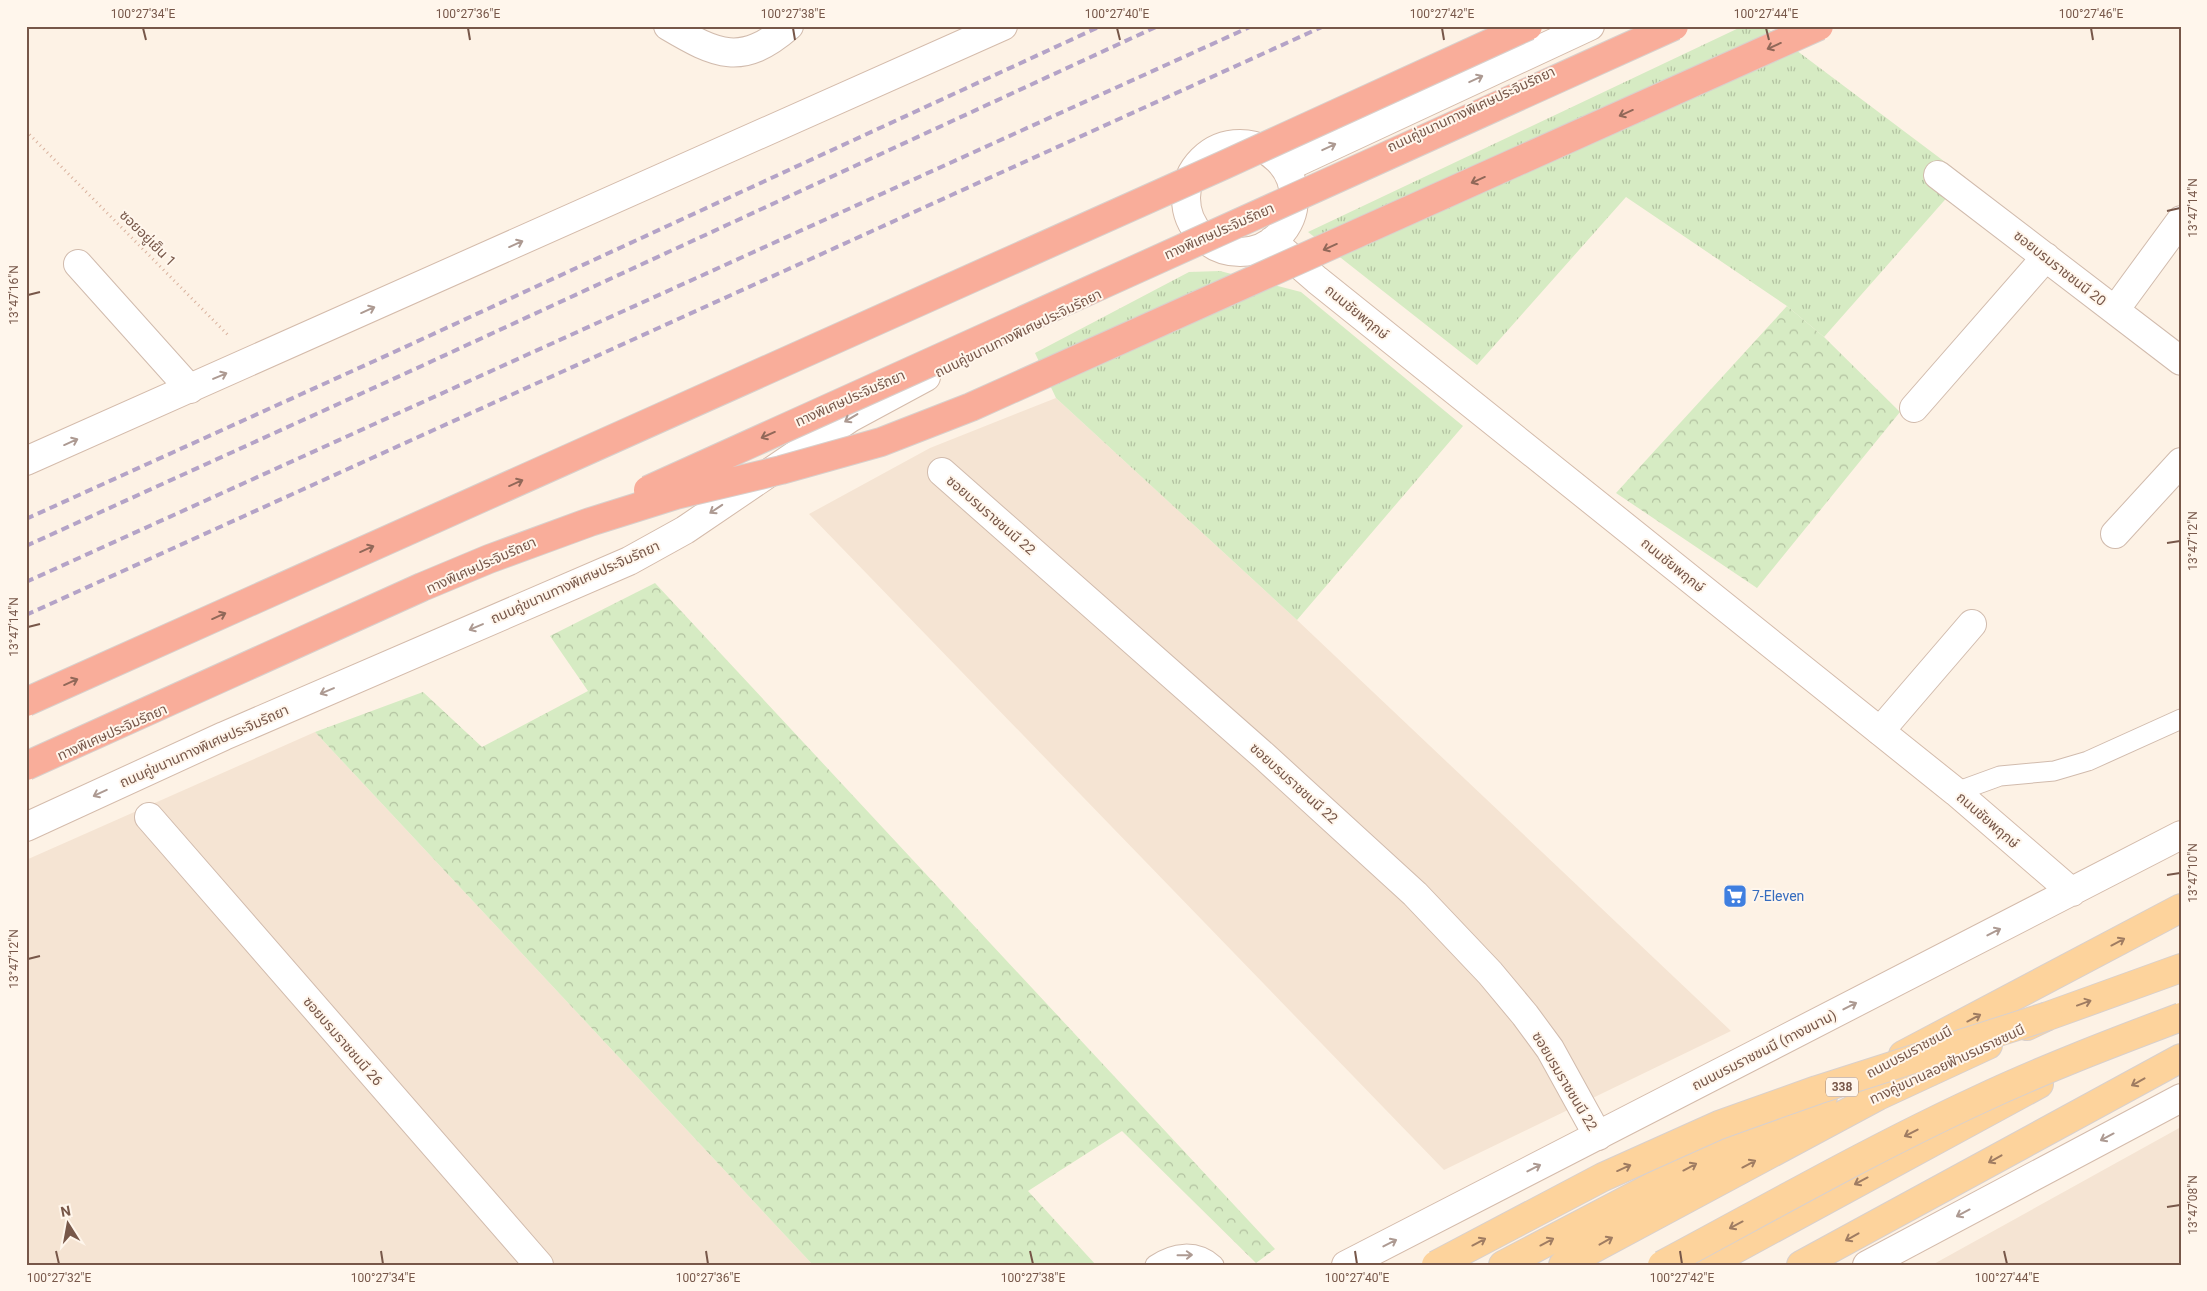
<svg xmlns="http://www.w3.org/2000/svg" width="2207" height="1291" font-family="Roboto,'Noto Sans Thai',sans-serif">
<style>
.residential{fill:#f5e4d3}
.grass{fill:url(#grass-tufts)}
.forest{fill:url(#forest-crowns)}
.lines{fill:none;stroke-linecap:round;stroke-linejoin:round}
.service-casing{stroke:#d1bbad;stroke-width:21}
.minor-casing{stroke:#d1bbad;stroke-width:30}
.secondary-casing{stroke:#d4bbab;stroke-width:30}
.primary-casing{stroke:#d9d0cc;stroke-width:30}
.path{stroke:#d9b29e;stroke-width:3;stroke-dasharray:1 4;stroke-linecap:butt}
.service{stroke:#fff;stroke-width:19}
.minor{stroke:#fff;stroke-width:28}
.secondary{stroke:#fff;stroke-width:28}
.primary{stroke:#fdd39c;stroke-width:28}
.rail{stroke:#b4a3c7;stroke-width:4;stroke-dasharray:8 5;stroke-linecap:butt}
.primary-bridge-casing{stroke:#d9d0cc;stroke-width:30;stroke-linecap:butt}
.motorway-bridge-casing{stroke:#d9d0cc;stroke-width:30;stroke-linecap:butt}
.primary-bridge{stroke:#fdd39c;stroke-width:28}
.motorway-bridge{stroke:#f9ad9a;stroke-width:28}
.oneway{stroke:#916859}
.oneway2{stroke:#ad9a92}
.oneway3{stroke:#9f7c62}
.ticks{fill:none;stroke:#775749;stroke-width:2}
.labels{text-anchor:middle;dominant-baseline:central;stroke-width:4;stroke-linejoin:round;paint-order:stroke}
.shield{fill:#fff6ec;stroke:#a0877a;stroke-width:1}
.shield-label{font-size:12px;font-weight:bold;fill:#775749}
.street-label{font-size:14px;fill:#775749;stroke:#fff6ec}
.shop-label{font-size:14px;fill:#366cbe;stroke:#fff6ec;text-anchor:start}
.neatline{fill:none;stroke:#775749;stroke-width:2}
.ticks-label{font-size:12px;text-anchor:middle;fill:#775749}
</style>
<defs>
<pattern id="grass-tufts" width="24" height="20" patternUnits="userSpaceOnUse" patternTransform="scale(1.25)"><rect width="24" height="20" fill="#d6ebc3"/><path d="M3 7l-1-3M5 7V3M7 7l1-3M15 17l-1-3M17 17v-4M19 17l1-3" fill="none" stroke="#b2c1a0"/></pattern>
<pattern id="forest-crowns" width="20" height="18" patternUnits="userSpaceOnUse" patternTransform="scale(1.25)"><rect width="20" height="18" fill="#d6ebc3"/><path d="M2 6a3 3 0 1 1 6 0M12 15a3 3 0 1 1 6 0" fill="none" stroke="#b2c1a0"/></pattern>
</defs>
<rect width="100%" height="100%" fill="#fdf2e5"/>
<path class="residential" d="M1056 398 1297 620 1731 1031 1444 1170 809 514 930 448Z
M315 732 813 1265H26V860Z
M2181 1127V1265H1932Z"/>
<path class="grass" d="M1743 26H1764L1965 177 1824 337 1787 306 1626 197 1477 365 1308 232Z
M1220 271 1301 292 1463 426 1297 620 1056 398 1035 353 1189 272Z"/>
<path class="forest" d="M1787 306 1824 337 1900 412 1757 588 1616 493Z
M655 583 1275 1249 1256 1263 1122 1131 1028 1191 1096 1265H813L315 732 423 692 482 747 588 691 550 636Z"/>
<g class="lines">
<g class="service-casing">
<path id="service" d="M1956 792 2000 776 2054 771 2088 761 2181 719
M1155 1265C1174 1252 1196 1249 1214 1265"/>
</g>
<g class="minor-casing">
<path id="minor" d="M668 26C717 55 742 67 789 26
M1938 175 2181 361
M78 264 190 389
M2115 310 2181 220
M1914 408 2046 257
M942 472 1264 756 1415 894 1490 973 1525 1015 1550 1049 1598 1136
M2115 534 2181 462
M1880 731 1972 624
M149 817 539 1265"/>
</g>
<g class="secondary-casing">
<path id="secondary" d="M1186 198a54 54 0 1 1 108 0a54 54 0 1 1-108 0Z
M1285 168 1590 26
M1272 241 1317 280 1956 792 2072 892
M26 461 1003 26
M26 827 224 736 629 561 685 530 850 418 926 377
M1346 1265 2181 835
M1867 1265 2181 1098"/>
</g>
<g class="primary-casing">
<path id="primary" d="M2027 1026 2048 1016 2181 968
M1903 1055 2181 908
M1503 1265 1823 1097
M1563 1265 1878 1096 1988 1045
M1706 1265 2039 1084
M1801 1265 2181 1058"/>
</g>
<path class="path" d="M26 131 229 336"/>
<use href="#service" class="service"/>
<use href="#minor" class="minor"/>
<use href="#secondary" class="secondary"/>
<use href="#primary" class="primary"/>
<path class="rail" d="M26 519 392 353 1101 26
M26 546 402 375 1158 26
M26 582 1252 26
M26 615 1324 26"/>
<g class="primary-bridge-casing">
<path id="primary-bridge" d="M1436 1265 1603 1177 1719 1125 1817 1090 2048 1016
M1662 1265C1767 1209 1870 1150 1978 1100 2044 1069 2112 1043 2181 1017"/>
</g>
<g class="motorway-bridge-casing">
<path id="motorway-bridge" d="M648 490 1674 26
M26 702 1224 165 1528 26
M26 766 422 587 489 559 590 522 676 495 781 470 881 442 971 407 1819 26"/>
</g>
<use href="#primary-bridge" class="primary-bridge"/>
<use href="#motorway-bridge" class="motorway-bridge"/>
</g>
<defs><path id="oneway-shaft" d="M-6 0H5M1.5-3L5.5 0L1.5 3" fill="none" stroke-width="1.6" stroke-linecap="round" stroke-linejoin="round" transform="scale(1.25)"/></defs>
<g class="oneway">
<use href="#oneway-shaft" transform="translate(1774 46) rotate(156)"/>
<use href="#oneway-shaft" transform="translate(1626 113) rotate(156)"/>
<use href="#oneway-shaft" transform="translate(1478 180) rotate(156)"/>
<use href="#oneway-shaft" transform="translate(1330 247) rotate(156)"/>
<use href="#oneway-shaft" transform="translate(768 435) rotate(156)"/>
<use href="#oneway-shaft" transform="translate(516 483) rotate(-24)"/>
<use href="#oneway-shaft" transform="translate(367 549) rotate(-24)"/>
<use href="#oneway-shaft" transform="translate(219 616) rotate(-24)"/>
<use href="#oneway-shaft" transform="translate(71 682) rotate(-24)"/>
</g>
<g class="oneway2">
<use href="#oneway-shaft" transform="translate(1476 79) rotate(-25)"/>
<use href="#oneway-shaft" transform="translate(1329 147) rotate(-25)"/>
<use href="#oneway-shaft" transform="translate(516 244) rotate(-24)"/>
<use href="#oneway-shaft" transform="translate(368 310) rotate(-24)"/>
<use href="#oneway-shaft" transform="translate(220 376) rotate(-23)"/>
<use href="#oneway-shaft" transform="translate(851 418) rotate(149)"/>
<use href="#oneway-shaft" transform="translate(71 442) rotate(-24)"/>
<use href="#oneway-shaft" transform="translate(716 509) rotate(146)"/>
<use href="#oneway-shaft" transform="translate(476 627) rotate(157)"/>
<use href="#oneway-shaft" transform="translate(327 691) rotate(157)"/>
<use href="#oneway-shaft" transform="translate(100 793) rotate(155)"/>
<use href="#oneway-shaft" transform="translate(1994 932) rotate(-27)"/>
<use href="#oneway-shaft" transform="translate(1850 1006) rotate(-27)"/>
<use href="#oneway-shaft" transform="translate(2107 1137) rotate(152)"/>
<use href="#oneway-shaft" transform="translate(1534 1168) rotate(-27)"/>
<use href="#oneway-shaft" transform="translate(1963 1213) rotate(152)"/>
<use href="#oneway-shaft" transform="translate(1390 1243) rotate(-27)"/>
<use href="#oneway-shaft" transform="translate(1185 1255) rotate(-1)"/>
</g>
<g class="oneway3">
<use href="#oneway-shaft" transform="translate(2118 942) rotate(-28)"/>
<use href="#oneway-shaft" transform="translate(2084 1003) rotate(-20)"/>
<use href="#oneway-shaft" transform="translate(1974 1018) rotate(-28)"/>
<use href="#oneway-shaft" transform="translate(2138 1082) rotate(151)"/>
<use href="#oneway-shaft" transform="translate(1911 1133) rotate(153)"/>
<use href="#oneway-shaft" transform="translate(1995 1159) rotate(151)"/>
<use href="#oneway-shaft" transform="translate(1749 1164) rotate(-28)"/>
<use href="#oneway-shaft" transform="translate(1690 1167) rotate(-28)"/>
<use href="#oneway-shaft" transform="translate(1624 1168) rotate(-24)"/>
<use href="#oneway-shaft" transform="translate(1861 1181) rotate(152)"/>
<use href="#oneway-shaft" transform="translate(1736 1225) rotate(152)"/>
<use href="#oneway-shaft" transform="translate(1852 1237) rotate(151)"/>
<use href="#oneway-shaft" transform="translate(1606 1241) rotate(-29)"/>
<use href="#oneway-shaft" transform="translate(1479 1242) rotate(-28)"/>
<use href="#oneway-shaft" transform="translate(1547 1242) rotate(-28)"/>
</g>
<path class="ticks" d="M143 28 146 40M468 28 470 40M793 28 795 40M1117 28 1120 40M1442 28 1444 40M1766 28 1769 40M2091 28 2093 40M2167 211 2180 208M28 295 40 292M2167 543 2180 541M28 627 40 624M2167 875 2180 873M28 959 40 956M2167 1207 2180 1205M56 1251 59 1264M381 1251 383 1264M706 1251 708 1264M1030 1251 1033 1264M1355 1251 1357 1264M1680 1251 1682 1264M2004 1251 2007 1264"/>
<defs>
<g id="supermarket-square" transform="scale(1.25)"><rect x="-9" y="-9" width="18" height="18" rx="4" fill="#3f7fe0" stroke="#fff6ec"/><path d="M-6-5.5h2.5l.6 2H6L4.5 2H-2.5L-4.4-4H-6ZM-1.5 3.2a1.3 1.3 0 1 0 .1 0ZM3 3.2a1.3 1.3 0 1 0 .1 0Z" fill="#fff"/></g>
</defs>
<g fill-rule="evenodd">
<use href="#supermarket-square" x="1735" y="896"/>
</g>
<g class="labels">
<rect class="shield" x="1826" y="1077.5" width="32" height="19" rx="4"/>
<g class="shield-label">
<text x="1842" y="1087">338</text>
</g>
<g class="street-label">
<text transform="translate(1471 109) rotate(-25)">ถนนคู่ขนานทางพิเศษประจิมรัถยา</text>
<text transform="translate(1219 231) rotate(-24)">ทางพิเศษประจิมรัถยา</text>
<text transform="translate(148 238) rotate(45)">ซอยอยู่เย็น 1</text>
<text transform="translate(2060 268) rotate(38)">ซอยบรมราชชนนี 20</text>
<text transform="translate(1357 312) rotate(39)">ถนนชัยพฤกษ์</text>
<text transform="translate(1018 333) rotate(-26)">ถนนคู่ขนานทางพิเศษประจิมรัถยา</text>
<text transform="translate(850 398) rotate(-24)">ทางพิเศษประจิมรัถยา</text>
<text transform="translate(991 515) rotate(41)">ซอยบรมราชชนนี 22</text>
<text transform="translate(481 565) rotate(-24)">ทางพิเศษประจิมรัถยา</text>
<text transform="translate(1673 565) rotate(39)">ถนนชัยพฤกษ์</text>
<text transform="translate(575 582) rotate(-24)">ถนนคู่ขนานทางพิเศษประจิมรัถยา</text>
<text transform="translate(112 732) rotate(-24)">ทางพิเศษประจิมรัถยา</text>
<text transform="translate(204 746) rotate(-24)">ถนนคู่ขนานทางพิเศษประจิมรัถยา</text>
<text transform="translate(1294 783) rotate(42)">ซอยบรมราชชนนี 22</text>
<text transform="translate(1988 820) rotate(41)">ถนนชัยพฤกษ์</text>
<text transform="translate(343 1041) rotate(49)">ซอยบรมราชชนนี 26</text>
<text transform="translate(1764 1050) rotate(-27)">ถนนบรมราชชนนี (ทางขนาน)</text>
<text transform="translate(1909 1052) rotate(-28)">ถนนบรมราชชนนี</text>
<text transform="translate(1947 1064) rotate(-25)">ทางคู่ขนานลอยฟ้าบรมราชชนนี</text>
<text transform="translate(1565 1081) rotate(59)">ซอยบรมราชชนนี 22</text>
</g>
<g class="shop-label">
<text x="1752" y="896">7-Eleven</text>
</g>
</g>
<rect width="2207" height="1291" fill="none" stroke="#fff6ec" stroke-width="55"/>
<g transform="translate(68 1224) rotate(349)" stroke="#fff6ec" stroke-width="4" paint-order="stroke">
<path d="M0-4L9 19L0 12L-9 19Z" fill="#775749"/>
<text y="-8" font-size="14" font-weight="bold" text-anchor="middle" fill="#775749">N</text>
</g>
<rect x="28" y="28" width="2152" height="1236" class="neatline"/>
<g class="ticks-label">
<text x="143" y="18">100°27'34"E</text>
<text x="468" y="18">100°27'36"E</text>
<text x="793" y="18">100°27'38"E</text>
<text x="1117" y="18">100°27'40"E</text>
<text x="1442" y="18">100°27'42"E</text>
<text x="1766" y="18">100°27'44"E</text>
<text x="2091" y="18">100°27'46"E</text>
<text transform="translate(2193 208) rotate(-90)" y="4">13°47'14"N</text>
<text transform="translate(14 295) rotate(-90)" y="4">13°47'16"N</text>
<text transform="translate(2193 541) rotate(-90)" y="4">13°47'12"N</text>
<text transform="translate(14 627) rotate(-90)" y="4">13°47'14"N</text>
<text transform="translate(2193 873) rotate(-90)" y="4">13°47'10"N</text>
<text transform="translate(14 959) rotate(-90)" y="4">13°47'12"N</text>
<text transform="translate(2193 1205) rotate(-90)" y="4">13°47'08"N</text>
<text x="59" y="1282">100°27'32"E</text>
<text x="383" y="1282">100°27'34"E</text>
<text x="708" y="1282">100°27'36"E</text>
<text x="1033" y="1282">100°27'38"E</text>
<text x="1357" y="1282">100°27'40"E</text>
<text x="1682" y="1282">100°27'42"E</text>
<text x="2007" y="1282">100°27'44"E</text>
</g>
</svg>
